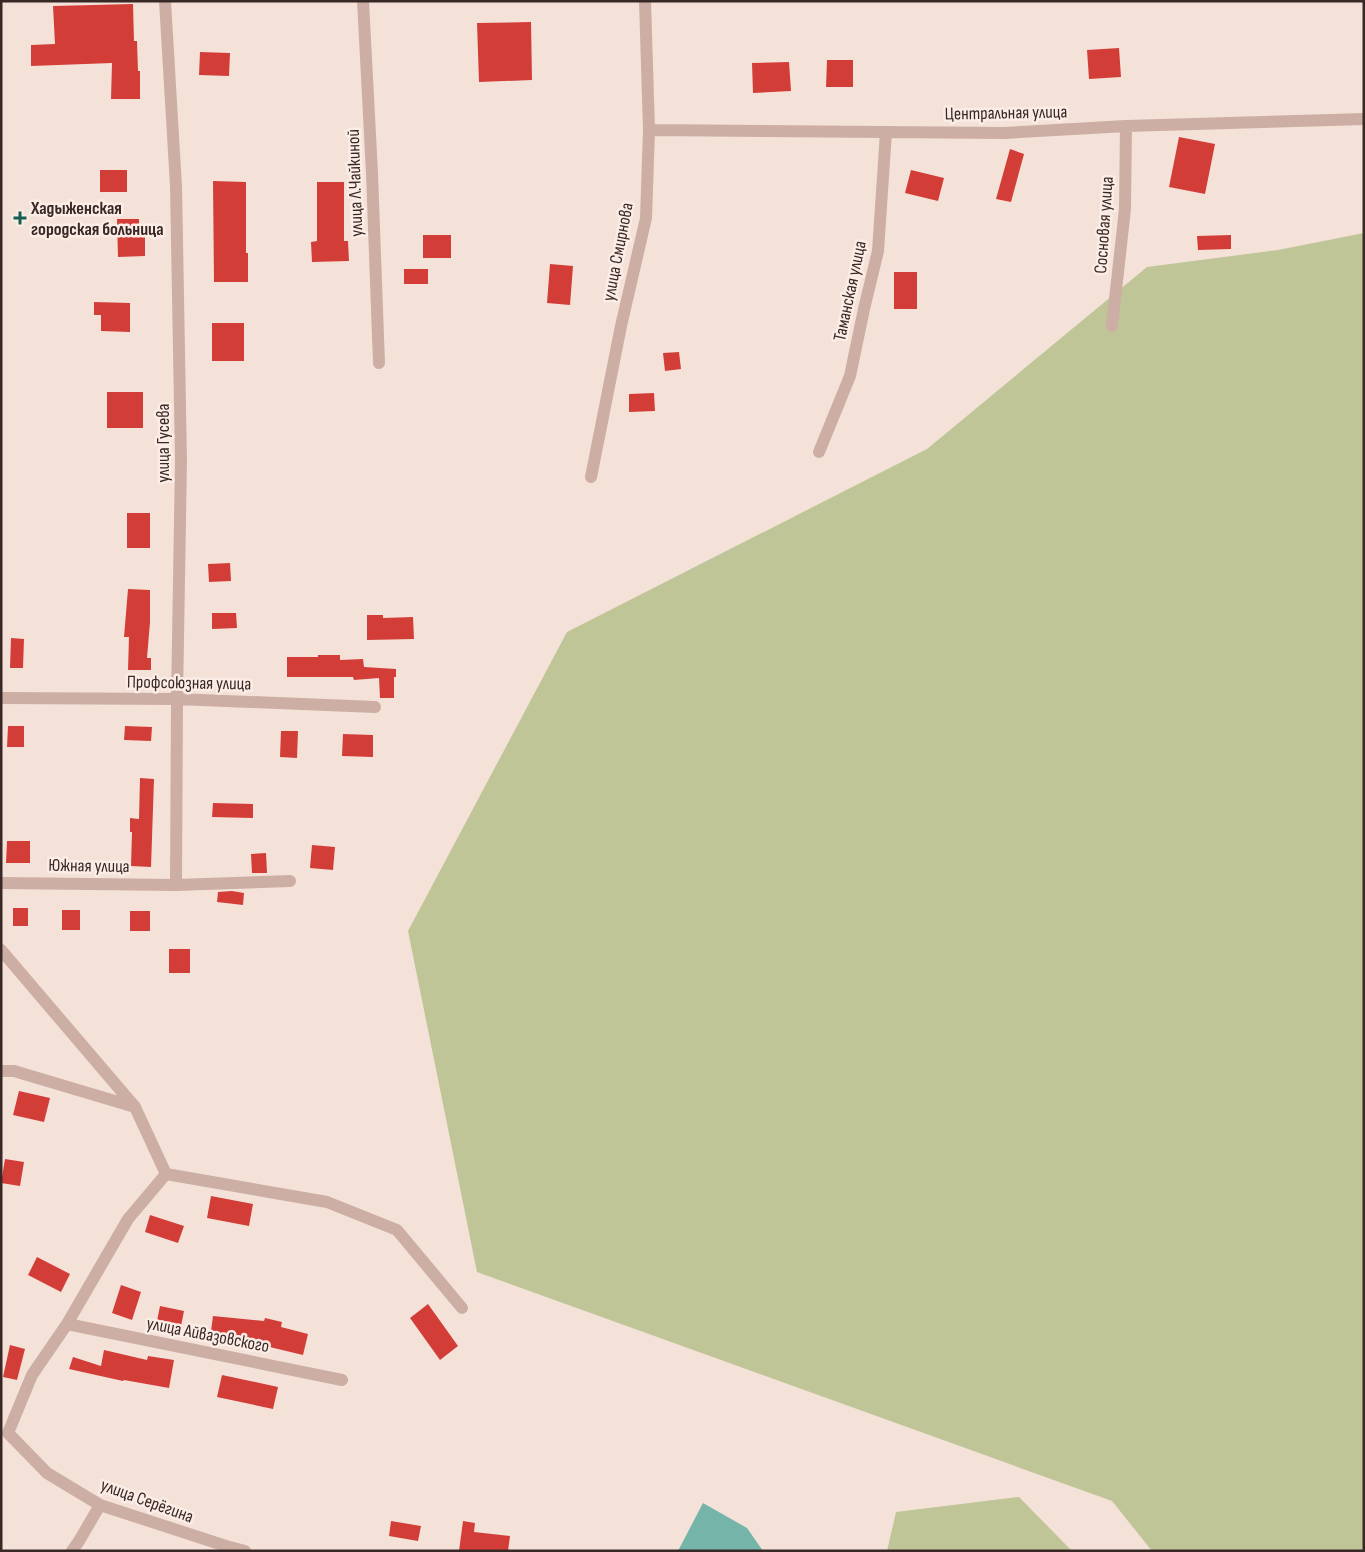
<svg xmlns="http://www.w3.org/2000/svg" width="1365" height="1552" font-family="'Sofia Sans Condensed',sans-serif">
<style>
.green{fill:#bfc597}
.water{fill:#75b4a9}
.building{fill:#d33d38}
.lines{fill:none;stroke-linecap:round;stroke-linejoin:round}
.minor{stroke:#cdaea4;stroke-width:12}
.poi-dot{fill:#175e54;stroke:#fbede6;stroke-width:2}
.labels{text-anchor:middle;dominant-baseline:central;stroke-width:5;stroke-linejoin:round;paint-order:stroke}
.street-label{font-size:18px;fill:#382826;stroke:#fbede6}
.poi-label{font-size:18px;font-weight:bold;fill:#382826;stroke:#fbede6;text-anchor:start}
</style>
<rect width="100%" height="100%" fill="#f4e2d9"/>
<path class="green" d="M1364 233V1551H1152L1112 1501 477 1272 408 931 567 632 927 449 1147 267 1278 250Z
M1019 1497 1072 1551H887L896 1512Z"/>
<path class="water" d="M703 1503 747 1528 763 1551H678Z"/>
<path class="building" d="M133 4 134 41H137L138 71H140V99H111L112 63 31 66V45L55 44 53 6Z
M531 22 532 80 479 82 477 23Z
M1119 48 1121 77 1089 79 1087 50Z
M200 52 230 53 229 76 199 75Z
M827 60H853V87H826Z
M789 62 791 91 753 93 752 63Z
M1179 137 1215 144 1205 194 1169 187Z
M1010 149 1024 154 1011 202 996 199Z
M100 170H127V192H100Z
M911 170 944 178 938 201 905 193Z
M213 181 246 182V253H248V282H214Z
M317 182H344V241H348L349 261 312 262 311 242 317 241Z
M117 219H139V233H145V256L118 257Z
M423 235H451V258H423Z
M1231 235V249L1198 250 1197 236Z
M550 264 573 266 570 305 547 303Z
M404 269H428V284H404Z
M894 272H917V309H894Z
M94 302 130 303V332L101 331V315H94Z
M212 323H244V361H212Z
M679 352 681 369 665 371 663 353Z
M107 392H143V428H107Z
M654 393 655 411 629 412V394Z
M127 513H150V548H127Z
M230 563 231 581 209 582 208 564Z
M128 589 150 590V622L147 658H151V670H128L129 637H124Z
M212 613H236L237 628 212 629Z
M367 615H383V618L413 617 414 639 367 640Z
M11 638 24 639 23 668H10Z
M318 655H340V660L363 659 364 667 396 669V677H394V698H380L379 678 354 680 353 677H287V657H318Z
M8 726H24V747H7Z
M125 726 152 727 151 741 124 740Z
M281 731H298L297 758 280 757Z
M343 734 373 735V757L342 756Z
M140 778 154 779 151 867 131 866 132 832H130V818L139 819Z
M213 803 253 804V818L212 817Z
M7 841H30V863H6Z
M312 845 335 847 333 870 310 868Z
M266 853 267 873H252L251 854Z
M232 891 244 893 243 905 217 902 218 892Z
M13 908H28V926H13Z
M62 910H80V930H62Z
M130 911H150V931H130Z
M169 949H190V973H169Z
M19 1091 50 1098 44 1122 13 1115Z
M5 1159 24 1162 20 1186 1 1183Z
M211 1196 253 1204 249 1226 207 1218Z
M150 1215 184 1226 178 1243 145 1232Z
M37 1257 70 1274 61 1292 28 1275Z
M121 1285 141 1292 132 1320 112 1313Z
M428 1304 458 1346 440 1360 410 1318Z
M160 1306 184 1311 180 1331 156 1326Z
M213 1316 264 1321 265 1318 282 1322 281 1327 308 1334 303 1355 249 1342 210 1338Z
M10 1345 25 1349 17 1380 3 1377Z
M104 1350 147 1360 148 1356 174 1360 169 1388 124 1380 123 1381 69 1369 73 1357 101 1366Z
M222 1375 278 1387 273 1409 217 1397Z
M391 1521 421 1526 418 1541 389 1536Z
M463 1521 475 1523 474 1532 510 1536 508 1551H459Z"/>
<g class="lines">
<path class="minor" d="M165 1 176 186 181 460 177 699 176 885
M363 1 372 173 379 363
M649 130 1004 133 1126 126 1364 119
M1112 326 1125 209 1126 126
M819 452 850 376 864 309 878 251 886 132
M591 477 621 326 646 218 649 130 645 1
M1 698 177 699 375 707
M1 883 176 885 290 881
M1 950 135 1107 166 1174 128 1219 67 1324 32 1375 8 1433
M1 1071H14L135 1107
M166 1174 327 1202 397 1230 462 1308
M67 1324 342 1380
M8 1433 47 1473 100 1505 226 1546 245 1551
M72 1551 79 1541 100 1505"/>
</g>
<path class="poi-dot" d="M17.5 210.5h5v5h5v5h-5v5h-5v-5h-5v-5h5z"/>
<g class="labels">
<g class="street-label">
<text transform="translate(1006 113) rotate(-1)">Центральная улица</text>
<text transform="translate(355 183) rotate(-92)">улица Л.Чайкиной</text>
<text transform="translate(1104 225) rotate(-86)">Сосновая улица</text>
<text transform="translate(618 252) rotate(-79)">улица Смирнова</text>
<text transform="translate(850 291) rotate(-78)">Таманская улица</text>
<text transform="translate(163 443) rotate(-90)">улица Гусева</text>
<text transform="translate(189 683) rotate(1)">Профсоюзная улица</text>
<text transform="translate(89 866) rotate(1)">Южная улица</text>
<text transform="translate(208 1335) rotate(11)">улица Айвазовского</text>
<text transform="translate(147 1501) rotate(20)">улица Серёгина</text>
</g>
<g class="poi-label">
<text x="31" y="208">Хадыженская<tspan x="31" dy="21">городская больница</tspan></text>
</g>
</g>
<rect width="1365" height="1552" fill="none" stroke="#382826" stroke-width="5"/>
</svg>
